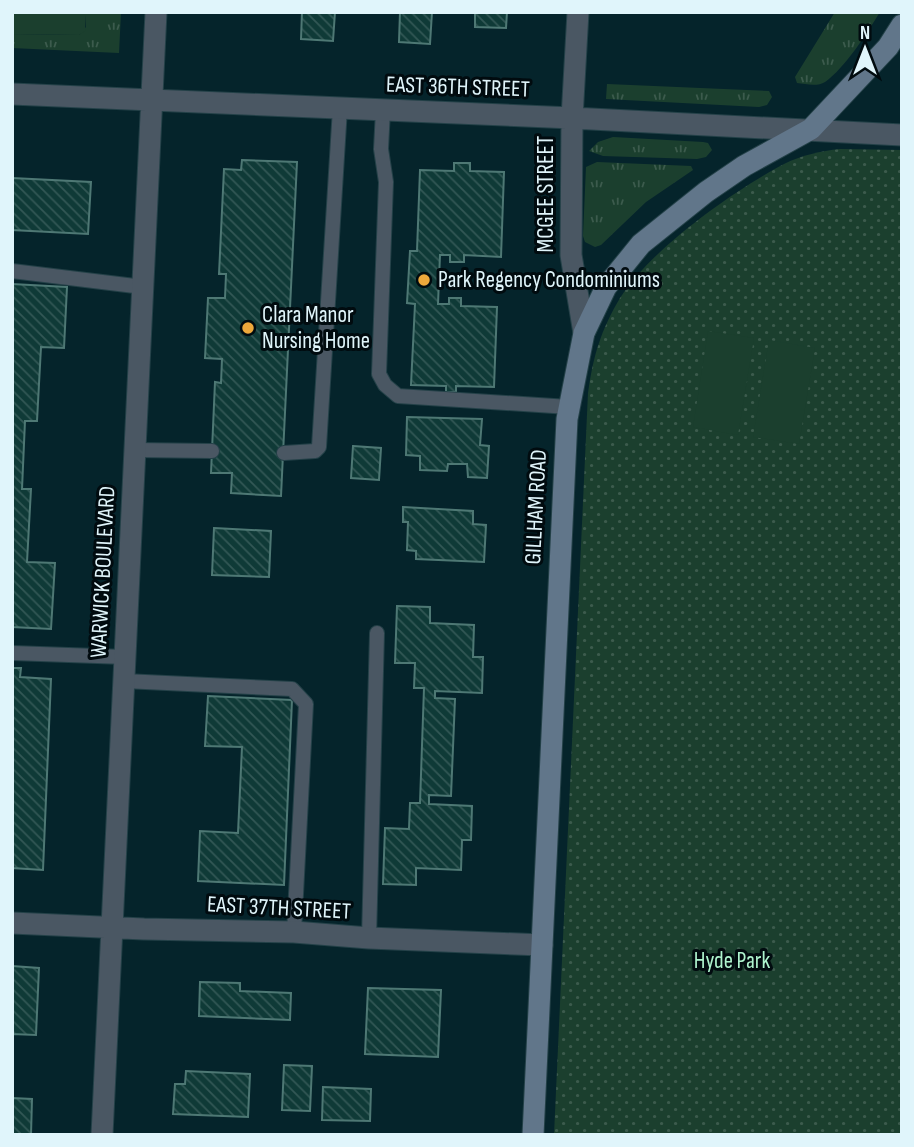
<svg xmlns="http://www.w3.org/2000/svg" width="914" height="1147" font-family="'Sofia Sans Condensed',sans-serif">
<style>
.grass{fill:url(#grass-tufts)}
.park{fill:url(#park-dots)}
.pitch{fill:#1b3f2e}
.building{fill:url(#building-back-hatch);stroke:#4e7874;stroke-width:2}
.lines{fill:none;stroke-linecap:round;stroke-linejoin:round}
.service-casing{stroke:#244148;stroke-width:16}
.minor-casing{stroke:#244148;stroke-width:23}
.secondary-casing{stroke:#244148;stroke-width:23}
.service{stroke:#4a5763;stroke-width:14}
.minor{stroke:#4a5763;stroke-width:21}
.secondary{stroke:#61768a;stroke-width:21}
.poi-dot{fill:#eda83b;stroke:#010b0f;stroke-width:2.5}
.labels{text-anchor:middle;dominant-baseline:central;stroke-width:6;stroke-linejoin:round;paint-order:stroke}
.street-label{font-size:23px;fill:#e0f5fb;stroke:#010b0f}
.poi-label{font-size:23px;fill:#e0f5fb;stroke:#010b0f;text-anchor:start}
.park-label{font-size:23px;fill:#aef4ce;stroke:#010b0f}
</style>
<defs>
<pattern id="grass-tufts" width="24" height="20" patternUnits="userSpaceOnUse" patternTransform="scale(1.75)"><rect width="24" height="20" fill="#1b3f2e"/><path d="M3 7l-1-3M5 7V3M7 7l1-3M15 17l-1-3M17 17v-4M19 17l1-3" fill="none" stroke="#3c5b4d"/></pattern>
<pattern id="park-dots" width="8" height="8" patternUnits="userSpaceOnUse" patternTransform="scale(1.75)"><rect width="8" height="8" fill="#1b3f2e"/><path d="M2 2h.1M6 6h.1" fill="none" stroke="#3c5b4d" stroke-width="1.8" stroke-linecap="round"/></pattern>
<pattern id="building-back-hatch" width="6" height="6" patternUnits="userSpaceOnUse" patternTransform="scale(1.75)"><rect width="6" height="6" fill="#0f3a37"/><path d="M-1 5l2 2M0 0l6 6M5-1l2 2" fill="none" stroke="#325755"/></pattern>
</defs>
<rect width="100%" height="100%" fill="#05242b"/>
<path class="grass" d="M86 12H121L119 53 12 48V34L79 35 86 27Z
M835 12H880C867 33 845 68 825 82 817 87 806 84 797 83L795 77Z
M607 84 769 91 772 97 767 105 759 107 606 99Z
M613 137 703 142 708 143 712 150 706 157 697 159 603 156 589 151 598 142Z
M597 162 691 166 693 170 646 202 601 245 595 247 585 242 583 236 586 167Z"/>
<path class="park" d="M840 149 902 150V1135H554L588 393C593 356 601 330 620 298 651 249 733 191 784 164 802 155 821 151 840 149Z"/>
<path class="pitch" d="M12 12H104V15H86L85 31 79 35 12 34Z
M708 331 754 338 738 435 693 427Z
M769 340 815 348 799 444 753 437Z"/>
<path class="building" d="M302 12H335L333 41 301 39Z
M400 12H432L430 44 399 42Z
M475 12H507L506 28 475 27Z
M242 160 297 162 281 496 231 493 232 473H211L215 382 221 383 222 359 205 358 208 298H225L226 274H219L224 169 241 170Z
M454 163H470V171L504 172 501 257 464 255V262H450V255H440L438 304H449V298H461V306L497 307 494 387 456 386V392H446V386L411 385 415 304 407 303 410 251H417L420 170 454 171Z
M12 178 91 182 88 234 12 230Z
M12 284 67 287 64 348 41 347 37 421H25L22 489H31L27 562 55 563 51 629 12 627Z
M407 417 482 419 480 445 489 446 487 478 468 477 467 464H448L447 471 420 470V456L406 455Z
M353 446 381 448 379 480 351 478Z
M403 507 473 511V524L486 525 484 562 416 559V551L407 550 408 522H403Z
M214 528 271 531 269 577 212 575Z
M397 606 430 607V623L474 625 473 657H483L482 693 435 691V698L455 699 451 796 429 795V804L472 806 471 840H462L461 870 416 868V885L383 884 385 828 409 829 410 803H420L424 688H414L415 663H395Z
M12 668H21L20 677 51 679 43 870 12 868Z
M208 696 292 700 284 885 198 881 200 831 238 833 242 747 205 746Z
M12 966 39 968 36 1035 12 1034V1037Z
M200 982 240 983V991L291 993 290 1020 199 1016Z
M368 988 441 990 438 1057 365 1054Z
M284 1065 312 1066 310 1111 282 1110Z
M186 1071 250 1074 248 1117 173 1114 175 1084H185Z
M323 1087 371 1089 370 1121 322 1120Z
M12 1098 32 1099 31 1135H12Z"/>
<g class="lines">
<g class="service-casing">
<path id="service" d="M383 110 381 149 386 182 379 374 385 385 398 396 569 407
M12 271 143 287
M135 450 212 451
M284 453 315 451 319 447 340 108
M12 653 125 657
M124 681 292 689 306 704 294 932
M369 938 377 633"/>
</g>
<g class="minor-casing">
<path id="minor" d="M578 12 572 118 571 255 584 333
M12 94 572 118 902 135
M12 923 144 929 294 932 369 938 542 945
M102 1135 156 12"/>
</g>
<g class="secondary-casing">
<path id="secondary" d="M533 1135 567 419 584 333 606 287 641 244 706 192 744 166 811 129 888 47 902 25"/>
</g>
<use href="#service" class="service"/>
<use href="#minor" class="minor"/>
<use href="#secondary" class="secondary"/>
</g>
<g class="poi-dot">
<circle cx="424" cy="280" r="7"/>
<circle cx="248" cy="328" r="7"/>
</g>
<g class="labels">
<g class="street-label">
<text transform="translate(458 87) rotate(2)">EAST 36TH STREET</text>
<text transform="translate(546 194) rotate(-90)">MCGEE STREET</text>
<text transform="translate(536 507) rotate(-87)">GILLHAM ROAD</text>
<text transform="translate(103 572) rotate(-87)">WARWICK BOULEVARD</text>
<text transform="translate(279 908) rotate(3)">EAST 37TH STREET</text>
</g>
<g class="poi-label">
<text x="438" y="280">Park Regency Condominiums</text>
<text x="262" y="315">Clara Manor<tspan x="262" dy="26">Nursing Home</tspan></text>
</g>
<g class="park-label">
<text x="732" y="961">Hyde Park</text>
</g>
</g>
<rect width="914" height="1147" fill="none" stroke="#e0f5fb" stroke-width="28"/>
<g transform="translate(865 49)" stroke="#010b0f" stroke-width="5" paint-order="stroke">
<path d="M0-5L12 26L0 18L-12 26Z" fill="#e0f5fb"/>
<text y="-10" font-size="19" font-weight="bold" text-anchor="middle" fill="#e0f5fb">N</text>
</g>
</svg>
